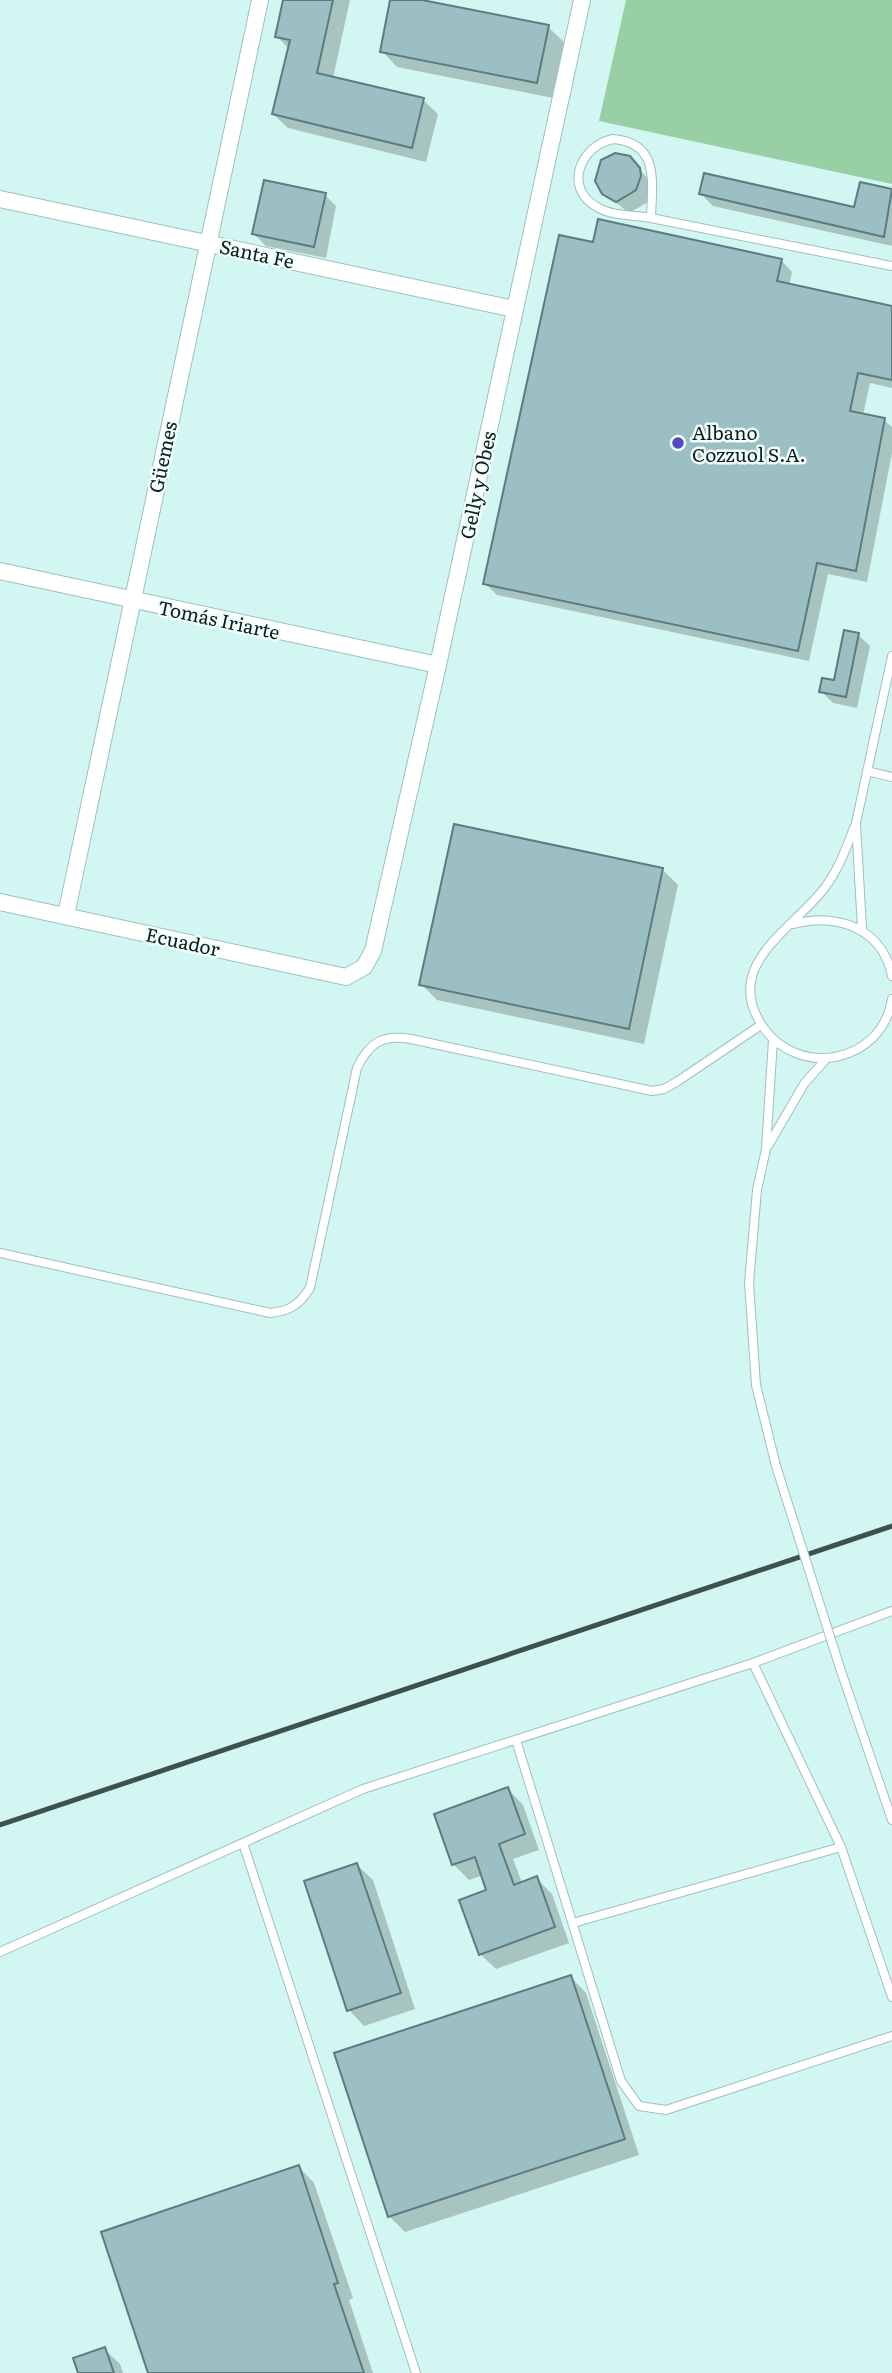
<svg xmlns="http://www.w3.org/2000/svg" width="892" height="2373" font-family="Literata,serif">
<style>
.green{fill:#99cfa4}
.shadow{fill:#0003}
.building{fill:#9cbfc4;stroke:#5b7c80;stroke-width:2}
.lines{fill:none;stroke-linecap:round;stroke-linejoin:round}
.service-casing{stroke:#9ec1bd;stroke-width:10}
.minor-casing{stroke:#9ec1bd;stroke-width:18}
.service{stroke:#fff;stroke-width:8}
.minor{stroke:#fff;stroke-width:16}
.rail{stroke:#3e514f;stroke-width:5}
.service-bridge-casing{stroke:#9ec1bd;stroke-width:10;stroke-linecap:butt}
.service-bridge{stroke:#fff;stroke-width:8}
.poi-dot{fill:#514ac1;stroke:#f0fefc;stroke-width:2.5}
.labels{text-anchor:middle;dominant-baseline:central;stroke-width:5;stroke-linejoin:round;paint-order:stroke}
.street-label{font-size:19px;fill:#0f1d1b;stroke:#f0fefc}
.poi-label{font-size:19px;fill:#0f1d1b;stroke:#f0fefc;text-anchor:start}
</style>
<rect width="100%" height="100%" fill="#d2f6f2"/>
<path class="green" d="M626 0H892V184L599 121Z"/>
<path class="shadow" d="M285 0H350L333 78 423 100 438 114 426 162 288 128 273 114 289 49 277 36Z
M392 0H413L548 27 564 42 553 98 397 67 382 51Z
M629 158 651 182 652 189 648 202 629 213 604 193Z
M861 184 892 191V246L713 206 701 194 855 210Z
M325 195 336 206 326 258 266 246 254 234Z
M594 244 781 260 792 272 789 286 892 308V388L870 383 863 415 884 420 892 427V453L867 582 828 574 809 661 497 595 485 583Z
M858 635 870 646 857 708 833 703 821 691 835 682Z
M663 870 678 885 644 1044 437 1000 421 984Z
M508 1789 523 1805 539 1850 513 1859 522 1883 536 1878 552 1894 569 1943 496 1969 480 1954 488 1891 483 1875 469 1880 453 1864Z
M357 1865 373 1880 415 2009 364 2026 349 2010Z
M571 1977 586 1993 639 2155 405 2232 389 2216Z
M299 2167 314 2183 353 2298 349 2300 373 2373H150Z
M104 2349 120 2364 123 2373H80Z"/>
<path class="building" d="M283 0H333L317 73 424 98 412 148 272 114 290 40 275 37Z
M390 0H422L549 25 537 83 380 52Z
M615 153 630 156 640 168 641 176 636 190 616 202 602 194 595 181 601 160Z
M704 173 854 207 860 182 892 189 884 237 699 194Z
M264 180 326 193 314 247 252 234Z
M598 219 782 259 777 281 892 306V380L858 373 850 411 885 418 856 571 817 563 798 651 483 584 559 235 593 242Z
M844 630 859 633 846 697 819 692 822 678 834 680Z
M454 824 663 868 629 1029 419 985Z
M508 1787 525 1834 499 1844 514 1885 537 1876 555 1927 479 1955 459 1900 486 1890 475 1857 452 1865 434 1814Z
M357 1863 401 1993 347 2011 304 1881Z
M571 1975 625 2139 388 2217 334 2053Z
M299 2165 338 2283 334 2284 364 2373H148L101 2232Z
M105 2347 114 2373H78L73 2358Z"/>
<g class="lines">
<g class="service-casing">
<path id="service" d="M613 139C660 143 652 182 651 218 634 215 611 216 597 207 563 188 580 146 613 139Z
M651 218 892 266
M867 771 892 777
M856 823 892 656
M793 924C836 913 882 927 892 976
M862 929 856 823C847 845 840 867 826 886 796 928 720 964 763 1027 799 1079 882 1063 892 999
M773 1040 766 1149 757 1190 749 1283 756 1385 776 1466
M768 1146 804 1084 826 1059
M0 1253 270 1313C290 1311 299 1305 310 1288L357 1068C369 1043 382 1034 411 1039L652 1091 664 1089 678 1081 761 1025
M753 1663 841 1847 892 1997
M840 1668 892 1820
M516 1740 621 2081 639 2106 666 2110 892 2036
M243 1843 416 2373
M573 1923 841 1847
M0 1952 363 1789 753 1663 892 1611"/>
</g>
<g class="minor-casing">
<path id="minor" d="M0 199 514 309
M0 571 438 665
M0 902 346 977 364 967 373 951 438 665 582 0
M66 915 260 0"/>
</g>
<use href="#service" class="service"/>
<use href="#minor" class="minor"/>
<path class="rail" d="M0 1825 892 1526"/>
<g class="service-bridge-casing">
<path id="service-bridge" d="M776 1466 840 1668"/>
</g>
<use href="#service-bridge" class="service-bridge"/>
</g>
<circle class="poi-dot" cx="678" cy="443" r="7"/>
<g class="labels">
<g class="street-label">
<text transform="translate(257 253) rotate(12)">Santa Fe</text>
<text transform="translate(162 457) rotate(-78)">Güemes</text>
<text transform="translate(477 485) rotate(-78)">Gelly y Obes</text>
<text transform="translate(219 619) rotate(12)">Tomás Iriarte</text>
<text transform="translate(183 941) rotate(12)">Ecuador</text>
</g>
<g class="poi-label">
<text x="692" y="432">Albano<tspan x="692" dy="22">Cozzuol S.A.</tspan></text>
</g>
</g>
</svg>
